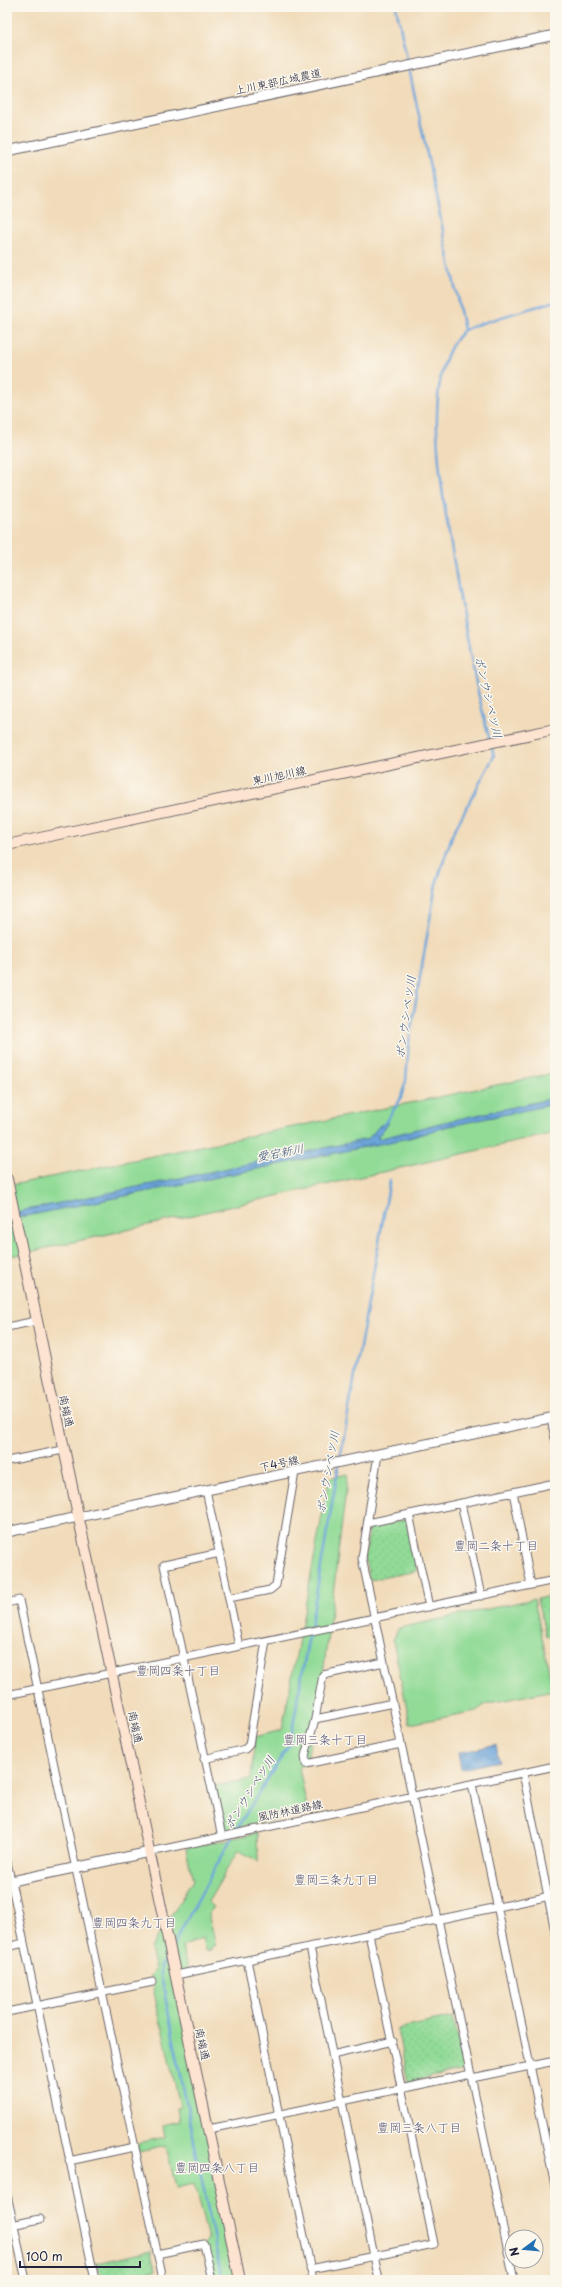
<svg xmlns="http://www.w3.org/2000/svg" width="562" height="2287" font-family="'Playpen Sans','Klee One',sans-serif">
<style>
.green{fill:#92db97;stroke:#5a7e69}
.park{fill:url(#park-dots);stroke:#5a7e69}
.water{fill:url(#water-waves);stroke:#46638a}
.lines{fill:none;stroke-linecap:round;stroke-linejoin:round}
.stream{stroke:#6aa4da;stroke-width:2.5}
.minor-casing{stroke:#6a6367;stroke-width:9}
.tertiary-casing{stroke:#6a6367;stroke-width:11}
.secondary-casing{stroke:#6a6367;stroke-width:12}
.minor{stroke:#fff;stroke-width:7}
.tertiary{stroke:#fff;stroke-width:9}
.secondary{stroke:#fde4d1;stroke-width:10}
.labels{text-anchor:middle;dominant-baseline:central;stroke-width:3;stroke-linejoin:round;paint-order:stroke}
.street-label{font-size:11px;fill:#22223b;stroke:#fbf7ec}
.water-label{font-size:12px;font-style:italic;fill:#3f567b;stroke:#fbf7ec}
.neighbourhood-label{font-size:12px;fill:#5a577c;stroke:#fbf7ec}
</style>
<defs>
<pattern id="park-dots" width="8" height="8" patternUnits="userSpaceOnUse"><rect width="8" height="8" fill="#92db97"/><path d="M2 2h.1M6 6h.1" fill="none" stroke="#7ebc83" stroke-width="1.8" stroke-linecap="round"/></pattern>
<pattern id="water-waves" width="16" height="10" patternUnits="userSpaceOnUse"><rect width="16" height="10" fill="#6aa4da"/><path d="M0 5q4-4 8 0t8 0" fill="none" stroke="#5785b2"/></pattern>
</defs>
<rect width="100%" height="100%" fill="#fbf7ec"/>
<filter id="ink" filterUnits="userSpaceOnUse"><feTurbulence type="fractalNoise" baseFrequency=".025" numOctaves="2"/><feDisplacementMap in="SourceGraphic" scale="8" xChannelSelector="R" yChannelSelector="G"/><feConvolveMatrix kernelMatrix="1 2 1 2 8 2 1 2 1" color-interpolation-filters="sRGB"/></filter>
<filter id="wash" filterUnits="userSpaceOnUse"><feTurbulence type="fractalNoise" baseFrequency=".012" numOctaves="4" result="noise"/><feDisplacementMap in="SourceGraphic" scale="16" xChannelSelector="R" yChannelSelector="G"/><feGaussianBlur stdDeviation="0.9" result="paint"/><feColorMatrix in="noise" values="0 0 0 0 0 0 0 0 0 0 0 0 0 0 0 0 0 1.4 0 .05"/><feComposite in="paint" operator="in"/></filter>
<g filter="url(#wash)">
<rect width="100%" height="100%" fill="#f1dbba"/>
<path class="green" d="M555 1073V1133L7 1257V1186Z
M348 1474 323 1675 306 1764 299 1767 308 1813 222 1831 213 1786 251 1779 255 1737 282 1730 329 1478Z
M534 1599 553 1690 486 1704 476 1711 410 1724 393 1640 399 1628Z
M257 1833 258 1861 238 1850 208 1902 214 1907 208 1914 216 1945 211 1947V1950L205 1951 202 1938 182 1947 187 1969 176 1975 240 2280H212L204 2244 208 2239 194 2184 176 2188 166 2146 139 2152 137 2143 165 2137 163 2125 179 2121 177 2108 180 2107 150 1975 155 1970 150 1949 193 1880 186 1848Z"/>
<path class="park" d="M406 1519 417 1571 370 1580 365 1559 369 1528Z
M555 1595V1633L546 1636 537 1599Z
M453 2017 465 2070 408 2082 397 2029Z
M151 2251 155 2271 113 2280H101L97 2263Z"/>
<path class="water" d="M555 1098V1104L445 1127 409 1138 7 1220V1214L368 1139 380 1125 389 1123 378 1136V1139L444 1122Z
M496 1745 499 1761 461 1769 458 1753Z"/>
<g class="lines">
<path class="stream" d="M396 7 408 63
M409 68 464 330
M490 741C474 682 464 623 454 563 445 506 416 376 463 331 469 325 541 306 555 301
M383 1126 400 1100 406 1081 409 1041 436 884 453 833 494 756 491 745
M340 1459 390 1180
M234 1833 290 1743 339 1464
M172 1947 232 1837
M168 1955 161 1967V1976L222 2280"/>
</g>
</g>
<g filter="url(#ink)">
<g class="lines">
<g class="minor-casing">
<path id="minor" d="M7 1327 36 1321
M551 1418 555 1438
M378 1454 362 1558 514 2280
M7 1461 63 1450
M206 1490 239 1646
M513 1492 531 1585
M461 1503 481 1596
M409 1514 429 1607
M368 1523 555 1483
M220 1553 164 1565 222 1837
M229 1598 270 1590 276 1585 295 1472
M7 1603 19 1600 163 2280
M384 1662 323 1675 315 1719 305 1756 306 1764 401 1744
M7 1695 555 1580
M315 1719 393 1703
M204 1759 245 1749 249 1745 266 1641
M523 1773 555 1931
M472 1784 555 2186
M150 1852 555 1766
M7 1862 95 2280
M7 1947 24 1943
M310 1947 379 2280
M247 1960 313 2280
M176 1975 555 1895
M7 2012 153 1982
M332 2055 393 2041
M472 2078 555 2061
M209 2129 471 2074
M69 2161 134 2147
M7 2195 26 2280
M7 2226 40 2219
M157 2254 204 2244 212 2280
M310 2269 434 2244 369 1934"/>
</g>
<g class="tertiary-casing">
<path id="tertiary" d="M7 151 555 35
M7 1532 555 1417
M7 1882 150 1852"/>
</g>
<g class="secondary-casing">
<path id="secondary" d="M7 845 555 729
M7 1179 240 2280"/>
</g>
<use href="#minor" class="minor"/>
<use href="#tertiary" class="tertiary"/>
<use href="#secondary" class="secondary"/>
</g>
</g>
<g class="labels">
<g class="street-label">
<text transform="translate(278 81) rotate(-12)">上川東部広域農道</text>
<text transform="translate(279 775) rotate(-12)">東川旭川線</text>
<text transform="translate(67 1411) rotate(78)">南端通</text>
<text transform="translate(279 1463) rotate(-12)">下4号線</text>
<text transform="translate(136 1727) rotate(78)">南端通</text>
<text transform="translate(290 1810) rotate(-12)">風防林道路線</text>
<text transform="translate(203 2044) rotate(78)">南端通</text>
</g>
<g class="water-label">
<text transform="translate(489 697) rotate(77)">ポンウシベツ川</text>
<text transform="translate(405 1017) rotate(-82)">ポンウシベツ川</text>
<text transform="translate(280 1152) rotate(-11)">愛宕新川</text>
<text transform="translate(327 1472) rotate(-80)">ポンウシベツ川</text>
<text transform="translate(249 1792) rotate(-58)">ポンウシベツ川</text>
</g>
<g class="neighbourhood-label">
<text x="496" y="1545">豊岡二条十丁目</text>
<text x="178" y="1670">豊岡四条十丁目</text>
<text x="325" y="1739">豊岡三条十丁目</text>
<text x="336" y="1879">豊岡三条九丁目</text>
<text x="134" y="1922">豊岡四条九丁目</text>
<text x="419" y="2127">豊岡三条八丁目</text>
<text x="217" y="2167">豊岡四条八丁目</text>
</g>
</g>
<rect width="562" height="2287" fill="none" stroke="#fbf7ec" stroke-width="24"/>
<g transform="translate(524 2249) rotate(254)"><circle r="19" fill="#fbf7ec" stroke="#a4a2a5"/>
<path d="M0-3L7 15L0 10L-7 15Z" fill="#1f6fb2"/>
<text y="-6" font-size="11" font-weight="bold" text-anchor="middle" fill="#22223b">N</text>
</g>
<path d="M20 2261v6h120v-6" fill="none" stroke="#22223b" stroke-width="2"/>
<text x="26" y="2261" font-size="12" fill="#22223b" stroke="#fbf7ec" stroke-width="3" paint-order="stroke">100 m</text>
</svg>
